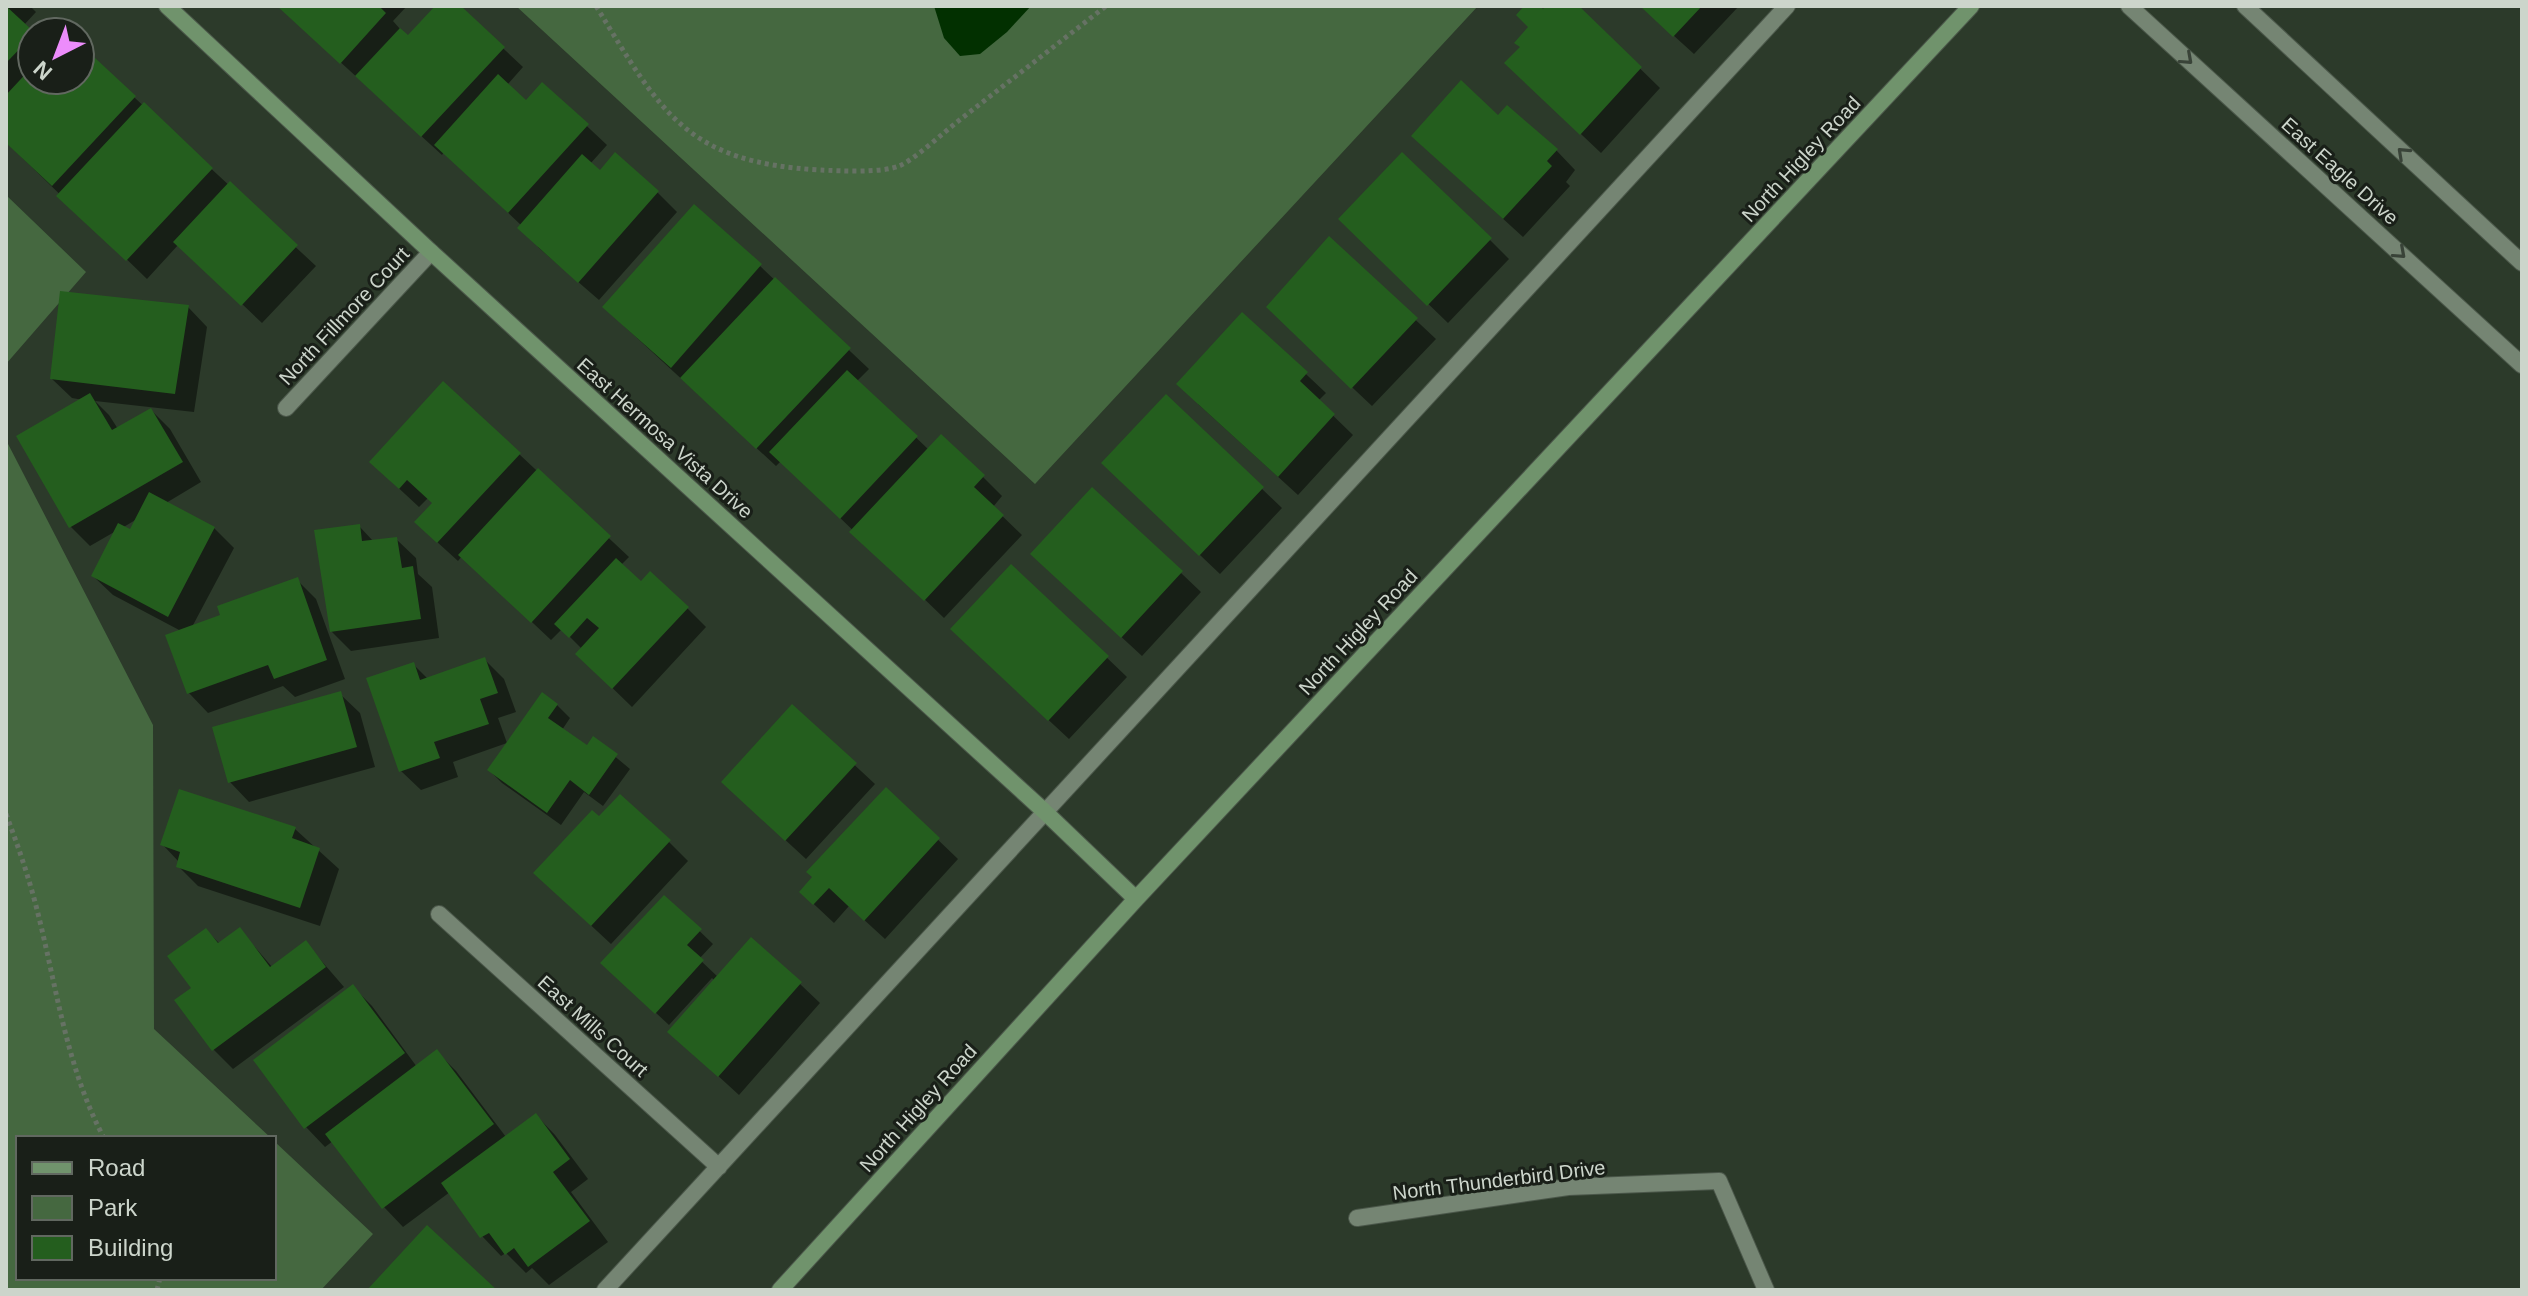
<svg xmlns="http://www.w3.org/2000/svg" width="2528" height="1296" font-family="Arial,sans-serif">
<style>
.green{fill:#456840}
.water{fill:#023000}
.shadow{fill:#0007;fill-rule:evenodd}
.building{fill:#245e1e}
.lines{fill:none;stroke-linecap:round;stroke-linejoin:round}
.street-casing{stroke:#4b574a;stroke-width:18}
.secondary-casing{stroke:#4b574a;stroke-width:18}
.path{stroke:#667264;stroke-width:5;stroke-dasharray:4 4;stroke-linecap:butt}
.street{stroke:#758573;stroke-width:16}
.secondary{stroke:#70936c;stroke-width:16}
.oneway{stroke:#394338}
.labels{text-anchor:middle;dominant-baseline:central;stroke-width:6;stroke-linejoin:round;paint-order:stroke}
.street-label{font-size:20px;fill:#ccd5cb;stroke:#191f18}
</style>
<rect width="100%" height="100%" fill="#2c3a2a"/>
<path class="green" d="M516 6H1478L1035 484Z
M6 195 86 272 6 364Z
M6 440 153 725 154 1029 271 1138H18V1278H274V1141L373 1234 321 1290H6Z"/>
<path class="water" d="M934 6H1031L1007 32 980 54 960 56 944 38Z"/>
<path class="shadow" d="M6 6H30L36 12 24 25 32 33V80H80V47L316 266 262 323 179 244 147 279 6 142Z
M279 6H407L393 21 408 38 437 6H458L523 67 507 85 526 103 542 84 607 145 590 164 600 173 657 192 677 212 599 300 539 248 522 226 444 152 442 155Z
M1527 6H1537L1543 12 1549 6H1576L1660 88 1601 153 1526 82 1522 48 1531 27Z
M1641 6H1739L1694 54Z
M1498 118 1556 150 1575 170 1566 182 1570 186 1523 237 1433 155Z
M1360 238 1490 240 1509 259 1448 323Z
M1329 239 1436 339 1372 406 1288 327Z
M760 266 869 369 857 381 929 450 983 477 1002 496 993 507 1022 535 944 618 781 461 776 466 624 326Z
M188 307 207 327 194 412 95 401 109 415 118 429 151 410 170 429 201 482 166 503 214 528 234 548 192 627 223 616 297 580 316 599 345 679 295 697 283 686 208 713 189 693 181 631 113 595 93 576 116 531 90 546 71 527 83 400 72 398 52 379ZM137 519 131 532 122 528Z
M1242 314 1326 393 1318 401 1353 435 1298 495 1198 404Z
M1166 397 1282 508 1220 574 1123 482Z
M519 454 629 557 621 565 641 584 687 608 706 627 632 707 597 673 582 649 562 629 551 640 462 556 458 561 436 541 434 504 428 498 419 507 391 481Z
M359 526 374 542 396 539 416 558 418 574 432 587 439 638 351 651 331 631Z
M1012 567 1127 677 1069 739 972 649Z
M1052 573H1181L1201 592 1142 656Z
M484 659 504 679 516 712 498 718 507 743 453 762 458 777 421 790 401 771 413 664 428 679Z
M340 694 360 713 375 767 249 802 230 782Z
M557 705 570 718 562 730 587 748 594 739 630 769 603 806 584 792 561 825 502 783 489 770Z
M792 707 875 784 806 859 743 801Z
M886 790 958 859 885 939 849 906 834 923 801 892Z
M599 819 669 842 688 861 611 944 555 892Z
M295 829 339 869 320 926 198 886 178 866 179 862 163 845Z
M664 897 713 944 699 959 718 977 800 984 820 1003 739 1095 670 1032 715 981 712 978 669 1025 616 976Z
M206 930 220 944 240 930 273 968 306 943 344 987 233 1069 214 1050 177 1001 194 988Z
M353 987 372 1006 417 1067 437 1052 456 1071 506 1137 536 1115 555 1135 588 1179 571 1192 608 1242 549 1285 532 1268 526 1273 506 1253 501 1256 482 1236 450 1192 403 1227 384 1207 333 1141 325 1147 306 1127Z"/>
<path class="building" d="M6 6 32 30V36L6 63Z
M277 6H379L386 13 340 64Z
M435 6H461L505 47 421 137 355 76 400 28 408 35Z
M1524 6H1540L1543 9 1546 6H1579L1642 67 1580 135 1504 63 1520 47 1514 43 1528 27 1516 15Z
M1640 6H1702L1673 37Z
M80 44 136 96 52 186 6 143V95L32 67V80H80Z
M498 74 526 100 542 82 589 124 508 213 434 145Z
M1461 80 1498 115 1507 105 1558 149 1547 161 1552 166 1503 219 1411 136Z
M144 102 213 168 126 261 56 196Z
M615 152 659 191 578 283 517 228 582 154 600 170Z
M1402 152 1492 238 1427 306 1338 219Z
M230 181 298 245 241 306 173 242Z
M694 204 762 264 671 368 602 307Z
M1329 236 1418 318 1351 389 1266 307Z
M775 277 851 348 756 449 680 378Z
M60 291 189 305 175 394 50 379Z
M1242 312 1308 372 1300 381 1335 414 1278 477 1176 384Z
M847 370 918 436 840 519 769 452Z
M443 381 521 453 437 543 414 522 432 503 407 480 399 489 369 462Z
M90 393 112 430 151 408 183 462 69 528 16 436Z
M1166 394 1264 487 1199 556 1101 463Z
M941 434 985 475 974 487 1004 515 924 601 849 532Z
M538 468 611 536 531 623 458 555Z
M1092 487 1183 571 1121 638 1030 554Z
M149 492 215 527 168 617 91 576 118 523 130 529Z
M360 524 362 541 397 537 402 568 413 566 421 619 330 632 314 530Z
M616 558 641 581 650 571 689 607 612 689 575 654 599 628 587 618 569 638 554 624Z
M1011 564 1109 656 1048 721 950 629Z
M298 577 327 660 274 679 268 665 187 694 165 635 220 615 217 606Z
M485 657 498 693 480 699 489 724 434 742 440 758 399 772 366 678 414 662 420 680Z
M341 691 357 747 228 783 212 727Z
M542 692 558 704 548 718 587 745 593 736 618 754 589 795 570 780 547 813 487 770Z
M792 704 857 763 785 841 721 782Z
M886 787 940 838 864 921 829 888 813 905 799 892 812 877 806 872Z
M179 789 296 827 292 838 320 848 300 908 176 867 180 852 160 845Z
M620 794 671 840 591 926 533 873 592 810 599 816Z
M664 895 702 929 687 945 704 960 655 1014 600 963Z
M240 927 270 967 306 940 326 967 212 1051 174 1000 191 988 167 956 206 928 218 943Z
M751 937 802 982 718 1077 667 1032Z
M353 984 405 1053 304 1129 253 1060Z
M437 1049 494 1124 382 1209 325 1134Z
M536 1113 570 1159 553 1172 590 1221 528 1267 514 1248 505 1255 489 1233 480 1238 441 1183Z
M427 1225 497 1290H367Z"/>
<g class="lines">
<g class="street-casing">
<path id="street" d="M2129 6 2522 365
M2245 6 2522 263
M286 408 431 252
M439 914 719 1167
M1357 1218 1568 1187 1719 1181 1766 1290
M605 1290 1787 6"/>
</g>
<g class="secondary-casing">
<path id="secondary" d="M167 6 431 252 1044 811 1136 899
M780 1290 1136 899 1971 6"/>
</g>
<path class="path" d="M596 6C661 112 685 163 821 170 840 171 882 173 899 166 914 160 943 133 957 122 1007 83 1056 45 1106 6
M6 814C17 843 27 872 35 902 56 981 65 1065 104 1138
M157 1290 160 1278"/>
<use href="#street" class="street"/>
<use href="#secondary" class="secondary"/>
</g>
<defs><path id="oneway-chevron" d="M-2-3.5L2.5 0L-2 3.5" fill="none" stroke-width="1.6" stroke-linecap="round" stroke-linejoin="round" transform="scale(2)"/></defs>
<g class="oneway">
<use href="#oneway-chevron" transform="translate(2187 59) rotate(42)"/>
<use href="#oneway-chevron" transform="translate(2403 153) rotate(-137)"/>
<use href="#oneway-chevron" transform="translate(2400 253) rotate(42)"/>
</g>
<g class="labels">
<g class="street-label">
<text transform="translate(1801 159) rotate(-47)">North Higley Road</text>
<text transform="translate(2340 171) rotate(42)">East Eagle Drive</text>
<text transform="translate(344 316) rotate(-47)">North Fillmore Court</text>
<text transform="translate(665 438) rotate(42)">East Hermosa Vista Drive</text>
<text transform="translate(1358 632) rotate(-47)">North Higley Road</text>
<text transform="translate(593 1026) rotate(42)">East Mills Court</text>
<text transform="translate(918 1108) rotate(-48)">North Higley Road</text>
<text transform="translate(1499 1180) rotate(-7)">North Thunderbird Drive</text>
</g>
</g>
<rect width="2528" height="1296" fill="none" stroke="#ccd5cb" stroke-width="16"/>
<rect x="16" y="1136" width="260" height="144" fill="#191f18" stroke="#616860" stroke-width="2"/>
<rect x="32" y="1162" width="40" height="12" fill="#70936c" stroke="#616860" stroke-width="2"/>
<text x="88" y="1176" font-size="24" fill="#ccd5cb">Road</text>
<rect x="32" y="1196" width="40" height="24" fill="#456840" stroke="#616860" stroke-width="2"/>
<text x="88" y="1216" font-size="24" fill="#ccd5cb">Park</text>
<rect x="32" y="1236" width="40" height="24" fill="#245e1e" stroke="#616860" stroke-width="2"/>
<text x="88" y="1256" font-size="24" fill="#ccd5cb">Building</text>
<g transform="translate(56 56) rotate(222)"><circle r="38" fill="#191f18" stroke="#616860" stroke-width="2"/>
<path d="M0-6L14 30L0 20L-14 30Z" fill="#ec8cfb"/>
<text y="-12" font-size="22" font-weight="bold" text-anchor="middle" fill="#ccd5cb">N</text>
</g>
</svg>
